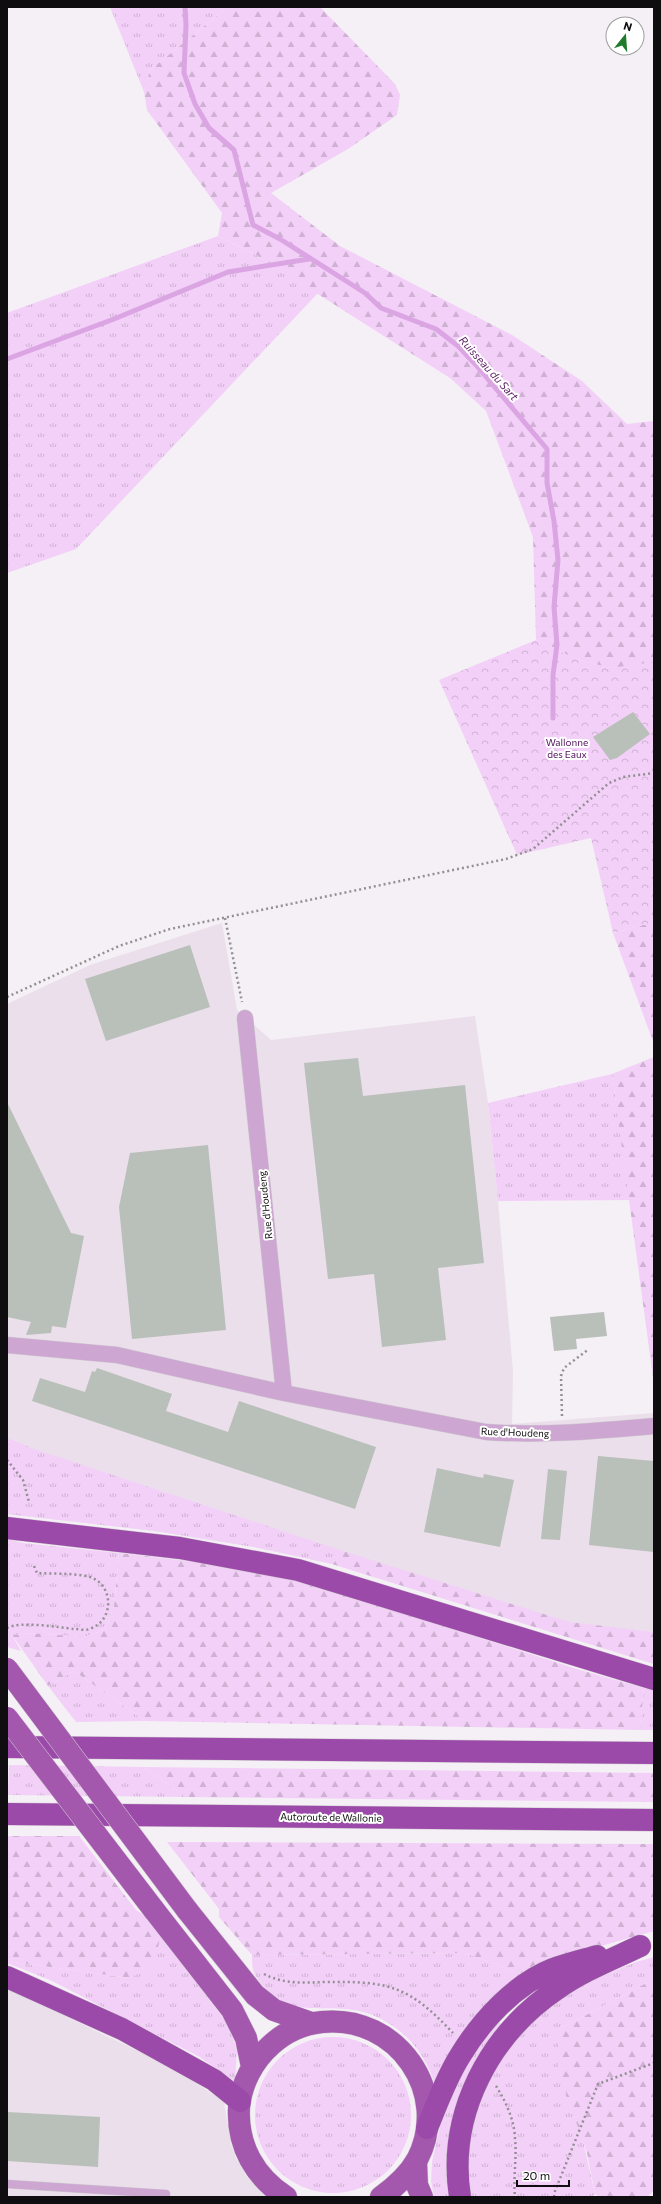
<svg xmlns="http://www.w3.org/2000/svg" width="661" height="2204" font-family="Commissioner,sans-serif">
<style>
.built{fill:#eadfeb}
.grass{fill:url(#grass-tufts)}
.forest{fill:url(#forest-firs)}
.park{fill:url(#park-crowns)}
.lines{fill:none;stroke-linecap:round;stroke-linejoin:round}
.stream{stroke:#daa5e2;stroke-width:5}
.building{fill:#b9bfb9}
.service-casing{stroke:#d0cbd1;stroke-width:9}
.minor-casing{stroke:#d0cbd1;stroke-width:17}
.trunk-casing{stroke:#d0cbd1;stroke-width:23}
.motorway-casing{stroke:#d0cbd1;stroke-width:23}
.path{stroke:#938f94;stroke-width:2.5;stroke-dasharray:2 3;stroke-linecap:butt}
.service{stroke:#cda7d2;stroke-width:8}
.minor{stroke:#cda7d2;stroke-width:16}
.trunk{stroke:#a358ae;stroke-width:22}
.motorway{stroke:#9c4aa9;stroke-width:22}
.trunk-bridge-casing{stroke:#d0cbd1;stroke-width:23;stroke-linecap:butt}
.trunk-bridge{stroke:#a358ae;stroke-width:22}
.labels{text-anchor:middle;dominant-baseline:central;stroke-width:4;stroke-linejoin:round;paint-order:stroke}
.park-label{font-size:10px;fill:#53125c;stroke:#fff}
.street-label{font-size:10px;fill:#0f0d0f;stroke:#fff}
.water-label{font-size:11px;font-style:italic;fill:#5a1a63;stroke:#fff}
</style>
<defs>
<pattern id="grass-tufts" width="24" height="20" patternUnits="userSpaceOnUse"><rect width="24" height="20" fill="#f3d0f8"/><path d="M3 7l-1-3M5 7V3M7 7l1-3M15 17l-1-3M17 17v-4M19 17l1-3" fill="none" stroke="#cfb1d3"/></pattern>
<pattern id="forest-firs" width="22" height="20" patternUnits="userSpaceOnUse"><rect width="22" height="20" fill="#f3d0f8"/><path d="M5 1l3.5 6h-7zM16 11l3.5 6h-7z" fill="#cfb1d3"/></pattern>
<pattern id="park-crowns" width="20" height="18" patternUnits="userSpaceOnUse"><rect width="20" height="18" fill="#f3d0f8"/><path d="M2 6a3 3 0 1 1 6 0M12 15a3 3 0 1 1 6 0" fill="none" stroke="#cfb1d3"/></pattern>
</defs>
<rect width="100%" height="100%" fill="#f5eff6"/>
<path class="built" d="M222 923 237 1010 271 1040 475 1016 488 1103 498 1201 513 1372 512 1424 654 1413V1664L332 1564 254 1547 155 1531 7 1514V1004L90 965Z
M7 1988 144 2054 196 2083 224 2102 231 2144 236 2158 246 2176 266 2197H7Z"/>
<path class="grass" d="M110 7H228L150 70 144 92Z
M218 236 258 256 318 293 76 549 7 573V313Z
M612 1074 630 1200 498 1201 488 1103Z
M7 1438 34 1449 343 1551 332 1564 254 1547 155 1531 7 1514Z
M7 1539 23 1543 119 1553 114 1606 105 1629 85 1637 31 1633 12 1635 21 1651 7 1647Z
M74 1671 145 1721 76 1722 48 1686Z
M644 1688 654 1690V1730H640Z
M9 1765 143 1767 186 1797 8 1795Z
M161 1935 229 2026 237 2050 235 2081 198 2056 50 1980 7 1963V1961L129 1978Z
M465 1953 524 1975 436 2088C426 2053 404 2027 370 2014 332 2000 292 2022 262 1985 253 1973 252 1971 252 1955Z
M654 1957V1979L558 2030 595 2194 592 2197H469L467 2145 478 2097 510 2041 557 2000 588 1982 636 1962Z
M497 2021 504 2026 484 2053 453 2197H434L431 2181 432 2162 442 2117 465 2064Z
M255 2115a78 78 0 1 1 156 0a78 78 0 1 1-156 0Z"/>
<path class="forest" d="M228 7H320L395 84 400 95 397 115 348 149 271 193 340 246 512 335 582 381 627 424 654 421V662L652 664 610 668 576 659 536 640 533 537 486 411 450 378 258 256 218 236 222 213 147 110 144 92 150 70Z
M654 922V1044L613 933Z
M654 1057V1385L612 1074Z
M343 1551 569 1622 654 1632V1664L332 1564Z
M119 1553 205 1563 309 1583 577 1669 644 1688 640 1730 145 1721 74 1671 48 1686 12 1635 31 1633 85 1637 105 1629 114 1606Z
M143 1767 654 1773V1802L186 1797Z
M7 1836H79L136 1910 147 1917 161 1935 153 1967 129 1978 7 1961Z
M167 1842 654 1844V1931L555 1959 524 1975 465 1953 252 1955 219 1917V1909Z
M654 1979V2190L647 2197H599L595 2194 587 2153 558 2070V2030Z"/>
<path class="park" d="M536 640 576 659 610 668 654 662V922L613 933 591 838 517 855 439 680Z"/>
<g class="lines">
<path class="stream" d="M185 7 186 25 184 73 195 104 209 128 234 150 253 225 280 239 365 293 381 308 436 329 458 346 476 365 547 449V483L554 521 558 560 554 607 557 645 553 675V718
M7 359 114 319 228 272 309 259"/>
</g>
<path class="building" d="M633 712 650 734 617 758 610 760 593 737Z
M190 945 210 1007 106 1041 85 979Z
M358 1058 363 1096 465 1085 484 1263 438 1268 446 1340 382 1347 374 1274 328 1279 304 1063Z
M7 1102 71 1233 84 1236 66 1328 52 1326 51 1333 26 1335 31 1322 7 1317Z
M208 1145 226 1330 132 1339 119 1207 130 1153Z
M604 1312 607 1336 576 1339 577 1349 554 1351 550 1317Z
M97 1368 172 1394 166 1411 228 1432 239 1401 376 1447 355 1509 32 1401 40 1378 85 1392 92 1371 95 1372Z
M598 1456 654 1461V1552L589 1545Z
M437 1468 483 1478 484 1474 514 1480 500 1547 424 1532Z
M548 1469 567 1471 560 1540 541 1539Z
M7 2112 100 2117 98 2167 7 2161Z"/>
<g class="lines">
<g class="service-casing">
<path id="service" d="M7 2184 166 2194"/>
</g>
<g class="minor-casing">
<path id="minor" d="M245 1018 284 1393
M7 1345 117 1355 284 1393 486 1432C542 1436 598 1431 654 1426"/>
</g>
<g class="trunk-casing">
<path id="trunk" d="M154 1910 232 2010 246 2038 252 2067
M187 1910 255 1995 274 2010 311 2023
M416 2161 417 2185 422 2197
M286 2197C255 2177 237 2146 239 2108 241 2084 253 2061 271 2045 285 2032 303 2024 322 2022 397 2014 452 2093 417 2160 408 2176 395 2187 381 2197"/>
</g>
<g class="motorway-casing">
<path id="motorway" d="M7 1528 180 1548 298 1570 654 1679
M7 1747 654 1753
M7 1814 654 1820
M7 1977 122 2029 214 2080 240 2101
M427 2128C437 2104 446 2078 460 2056 481 2021 515 1984 553 1969 567 1964 583 1960 597 1956
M460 2197C447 2114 489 2035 557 1989 582 1971 613 1959 640 1946"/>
</g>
<path class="path" d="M225 918 242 1002
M7 997 119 946 170 929 506 859 533 849 609 783 623 777 654 773
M562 1416 561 1376 564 1368 589 1349
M7 1460 23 1480 29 1502
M7 1628C20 1621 58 1627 74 1629 79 1629 85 1631 89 1629 116 1621 114 1581 86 1576 70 1573 53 1574 37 1573L34 1566
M264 1974C283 1984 303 1983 324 1982 388 1981 408 1985 453 2033
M496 2086C506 2102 514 2119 515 2138 517 2158 513 2177 515 2197
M554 2197 555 2191 598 2084 654 2063"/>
<use href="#service" class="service"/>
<use href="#minor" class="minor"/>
<use href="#trunk" class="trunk"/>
<use href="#motorway" class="motorway"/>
<g class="trunk-bridge-casing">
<path id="trunk-bridge" d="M7 1669 187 1910
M7 1718 154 1910"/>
</g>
<use href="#trunk-bridge" class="trunk-bridge"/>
</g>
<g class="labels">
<g class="park-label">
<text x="567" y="742">Wallonne<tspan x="567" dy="12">des Eaux</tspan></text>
</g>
<g class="street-label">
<text transform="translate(265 1205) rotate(-96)">Rue d'Houdeng</text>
<text transform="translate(515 1432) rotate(2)">Rue d'Houdeng</text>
<text transform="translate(331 1817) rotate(1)">Autoroute de Wallonie</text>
</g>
<g class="water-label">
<text transform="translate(489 368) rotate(48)">Ruisseau du Sart</text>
</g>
</g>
<rect width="661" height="2204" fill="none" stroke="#0f0d0f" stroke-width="16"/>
<g transform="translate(625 36) rotate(17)"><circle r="19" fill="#ffffff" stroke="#9f9e9f"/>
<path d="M0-3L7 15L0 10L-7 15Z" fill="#1f7b2b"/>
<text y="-6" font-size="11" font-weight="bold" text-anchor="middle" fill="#0f0d0f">N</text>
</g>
<path d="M517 2180v6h52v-6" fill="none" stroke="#0f0d0f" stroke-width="2"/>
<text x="523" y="2180" font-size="12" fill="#0f0d0f" stroke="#ffffff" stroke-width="3" paint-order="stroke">20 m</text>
</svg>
